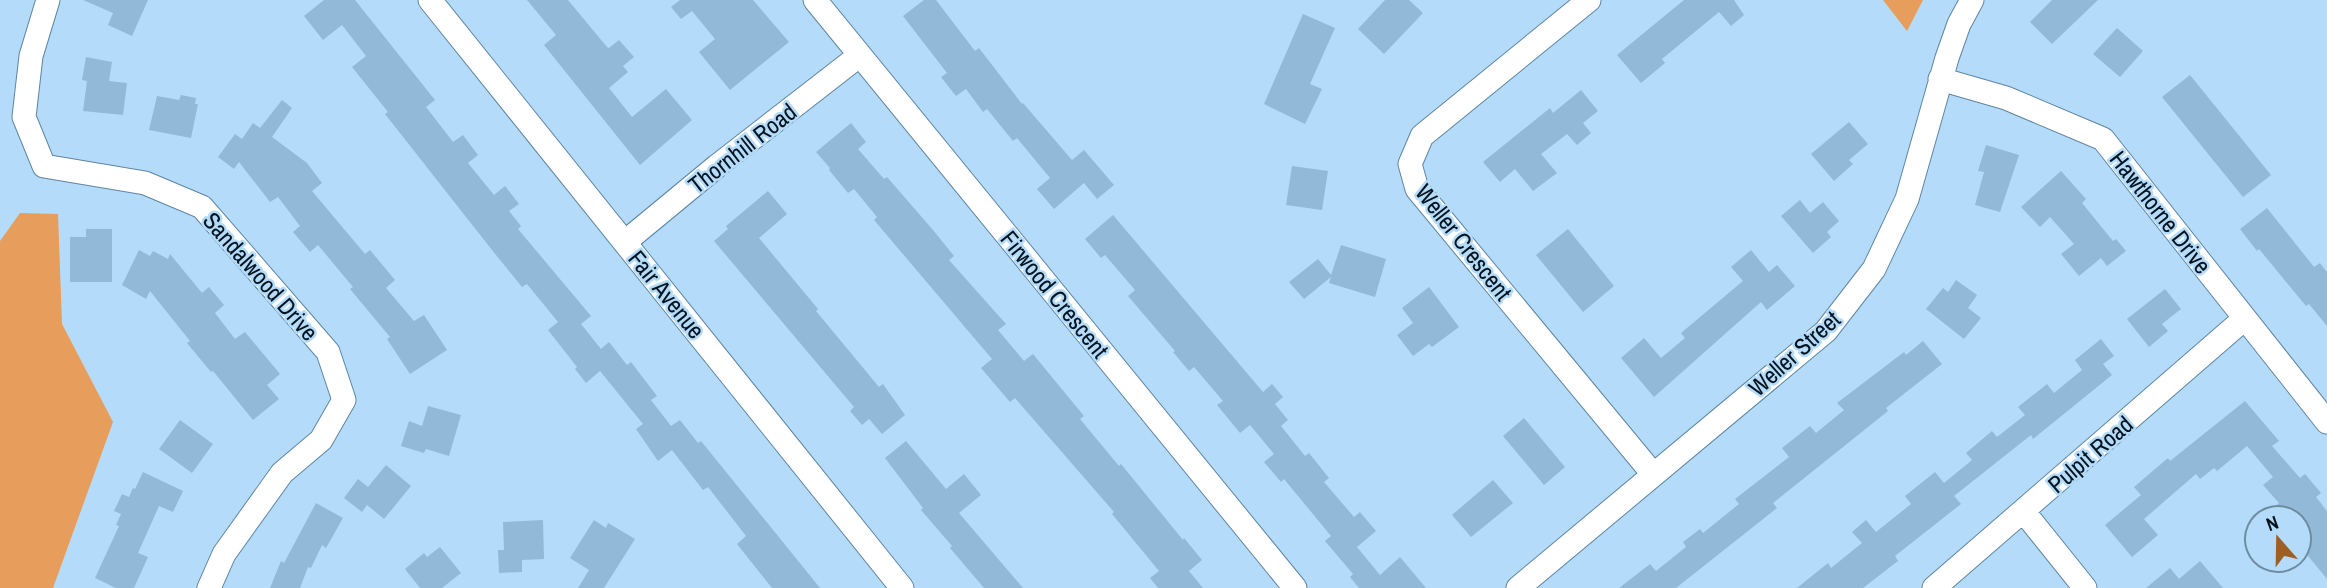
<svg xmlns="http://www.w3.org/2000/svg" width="2327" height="588" font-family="'Archivo Narrow',sans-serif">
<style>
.green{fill:#e79d5c}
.building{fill:#92b9d7}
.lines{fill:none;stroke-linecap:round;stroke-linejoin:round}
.minor-casing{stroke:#5f85a0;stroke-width:25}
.minor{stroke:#fff;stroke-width:23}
.labels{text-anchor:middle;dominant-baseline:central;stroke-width:5;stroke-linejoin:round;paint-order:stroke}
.street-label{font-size:24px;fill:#04131d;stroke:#b4dcfa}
</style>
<rect width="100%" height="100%" fill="#b4dcfa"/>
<path class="green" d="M1883 0H1923L1907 31Z
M20 213 58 214 62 324 113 422 53 588H0V241Z"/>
<path class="building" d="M83 0H148L132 36 108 25 113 13Z
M324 0H355L435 100 426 107 453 142 463 135 478 155 468 163 494 195 505 186 519 204 509 211 521 226 518 229 591 316 581 324 601 349 609 342 627 365 631 362 657 396 651 400 671 426 680 420 698 443 701 441 820 588H772L737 544 746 536 708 487 703 490 672 450 658 461 636 429 643 424 600 371 586 383 575 369 577 367 548 330 558 322 527 284 522 287 492 250 385 114 388 112 352 67 366 56 342 25 323 40 304 16Z
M527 0H568L607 47 609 48 619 40 634 57 623 66 628 72 609 88 632 117 666 89 692 120 640 165 544 45 556 35Z
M680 0H753L789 42 730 90 699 52 715 39 692 11 681 19 671 7Z
M924 0H936L975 51 979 48 1022 104 1023 103 1072 160 1084 150 1114 185 1097 199 1084 183 1054 209 1037 189 1050 178 1017 138 1013 141 987 109 983 112 966 89 956 96 941 77 947 73 903 16Z
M1385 0H1409L1423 13 1384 54 1358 29Z
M1684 0H1734L1744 15 1731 26 1719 12 1662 59 1665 63 1641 83 1617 55Z
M2052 0H2098L2052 44 2030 22Z
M1303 14 1335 28 1310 84 1322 89 1305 124 1264 104Z
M2117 28 2143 51 2120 77 2093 54Z
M86 57 112 62 109 81 127 83 123 115 83 111 87 81 82 80Z
M2190 75 2271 175 2243 197 2162 97Z
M1581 90 1598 111 1583 123 1591 133 1577 145 1567 134 1541 154 1557 173 1533 191 1515 169 1500 182 1483 162 1550 108 1553 113Z
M181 95 196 98 195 104H198L191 138 149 130 157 96 179 100Z
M282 100 292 108 272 137 307 163 322 183 312 191 365 254 370 250 395 280 386 288 414 321 424 315 447 350 410 374 387 339 390 337 350 289 353 287 318 245 310 252 293 232 300 226 278 197 270 202 239 162 234 169 218 157 235 134 242 139 253 123 260 128Z
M1849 122 1868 144 1849 160 1853 164 1834 181 1811 154Z
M851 123 866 142 858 149 884 179 887 177 933 230 954 256 949 260 1006 324 998 330 1024 361 1033 354 1084 416 1080 419 1119 466 1121 464 1183 540 1184 538 1202 560 1189 571 1203 588H1158L1150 578 1159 571 1112 514 1114 512 1015 398 1010 402 981 368 992 359 874 220 877 217 854 189 848 193 829 170 830 168 816 152Z
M1986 145 2019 155 2000 212 1975 205 1984 172 1978 171Z
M1292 166 1328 171 1322 210 1286 205Z
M2061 171 2086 199 2082 203 2113 241 2116 239 2126 251 2107 266 2101 258 2079 276 2061 254 2074 244 2050 217 2040 227 2021 207Z
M768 191 787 214 759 238 818 309 816 311 879 387 883 384 905 415 882 434 869 419 862 425 850 411 854 407 714 241 728 229 726 226Z
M1800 200 1810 213 1823 202 1839 221 1827 232 1831 237 1813 253 1781 216Z
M2267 208 2314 267 2320 263 2327 272V326L2309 304 2306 306 2259 249 2257 251 2240 229Z
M1113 215 1263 392 1272 384 1283 397 1275 404 1288 420 1281 426 1305 456 1309 453 1329 478 1324 482 1354 517 1360 512 1376 531 1357 547 1380 575 1400 557 1426 588H1359L1350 577 1353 574 1325 541 1331 536 1284 479 1281 482 1264 462 1274 454 1250 425 1240 433 1217 405 1223 401 1194 367 1189 371 1173 352 1175 351 1128 296 1135 290 1105 255 1101 258 1085 239Z
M86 229H112V282H70V237H86Z
M1568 229 1614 286 1583 312 1536 255Z
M1341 245 1386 259 1375 297 1329 283 1331 277 1304 299 1289 282 1318 259 1331 275Z
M139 250 150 256 153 251 168 259 170 254 202 293 209 287 224 305 215 313 235 339 245 332 280 374 267 385 279 399 253 420 213 371 211 372 201 360 187 343 190 341 150 291 146 299 122 285Z
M1751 250 1769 272 1777 265 1795 286 1767 310 1761 302 1654 397 1621 358 1644 338 1661 358 1685 338 1681 333 1743 281 1731 267Z
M1956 280 1977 295 1968 308 1981 318 1964 339 1926 309 1943 288 1948 292Z
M1429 287 1459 327 1432 347 1429 344 1413 356 1397 335 1413 323 1402 308Z
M2165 289 2181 309 2162 324 2168 331 2149 347 2127 319Z
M2101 339 2114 356 2103 364 2112 375 2033 439 2031 435 1954 496 1961 504 1895 556 1898 561 1863 588H1797L1828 563 1831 568 1862 543 1852 532 1866 520 1876 532 1911 504 1905 496 1935 472 1944 483 1972 460 1966 453 1992 431 1997 437 2025 415 2018 407 2047 384 2054 393 2082 370 2075 360Z
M1923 341 1942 364 1886 408 1888 411 1773 503 1777 508 1676 588H1619L1650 564 1656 571 1686 547 1683 542 1700 529 1703 533 1739 504 1735 499 1789 457 1782 448 1810 426 1816 433 1844 410 1837 403 1904 352 1906 355Z
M2245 401 2279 441 2272 446 2300 478 2305 474 2321 493 2316 497 2327 511V579L2299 545V518H2261L2279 503 2263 485 2273 477 2247 446 2217 471 2214 468 2200 479 2196 474 2144 519 2158 535 2132 557 2105 525 2141 495 2134 487 2168 458 2170 461Z
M428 406 461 415 449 456 426 449 424 453 401 446 409 421 422 426Z
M1524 418 1565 467 1544 485 1503 436Z
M180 420 213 444 192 473 159 449Z
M906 441 946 489 964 474 981 495 959 513 1023 588H984L950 548 952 546 921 510 923 508 885 458Z
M386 465 411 486 384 519 367 505 362 512 344 498 358 479 368 487Z
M143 472 183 491 173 512 159 506 138 553 148 557 134 588H116L95 578 119 526 116 525 121 514 114 511 122 494 129 497 133 488 135 489Z
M1493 480 1513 503 1471 537 1452 515Z
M316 503 343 518 326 548 322 545 311 568 308 567 300 588H270L281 561 284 563Z
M543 520 544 559 522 560V572L499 573 498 550H504L503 522Z
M594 520 606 528 608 523 635 539 604 588H578L589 570 570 558Z
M440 547 461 573 442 588H420L405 569 424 553 427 557Z
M2200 561 2223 588H2146L2170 568 2179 579Z"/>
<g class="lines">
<g class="minor-casing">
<path id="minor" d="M48 0 31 56 24 117 44 166 145 183 202 207 328 352 344 400 321 440 282 473 224 554 209 588
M430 0 902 588
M815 0 1295 588
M1589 0 1422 136 1410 164 1417 189 1653 474
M1940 79 2006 98 2103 139 2327 422
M625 242 717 166 860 55
M2024 512 2085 588
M1518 588 1826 331 1874 269 1907 199 1947 58 1959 24 1972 0
M1934 588 2244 319"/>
</g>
<use href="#minor" class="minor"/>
</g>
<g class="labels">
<g class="street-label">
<text transform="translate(742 148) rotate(-38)">Thornhill Road</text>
<text transform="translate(2161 212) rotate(52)">Hawthorne Drive</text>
<text transform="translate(1464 242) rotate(52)">Weller Crescent</text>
<text transform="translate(261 276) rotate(49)">Sandalwood Drive</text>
<text transform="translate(667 294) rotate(51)">Fair Avenue</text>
<text transform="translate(1055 294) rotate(51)">Firwood Crescent</text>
<text transform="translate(1794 353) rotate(-42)">Weller Street</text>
<text transform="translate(2090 454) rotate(-41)">Pulpit Road</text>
</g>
</g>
<g transform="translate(2278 539) rotate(340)"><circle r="33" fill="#b4dcfa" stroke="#6e8ca2" stroke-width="2"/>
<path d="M0-5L12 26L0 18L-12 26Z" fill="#9d5f24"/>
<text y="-10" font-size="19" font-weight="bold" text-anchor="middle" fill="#04131d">N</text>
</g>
</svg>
